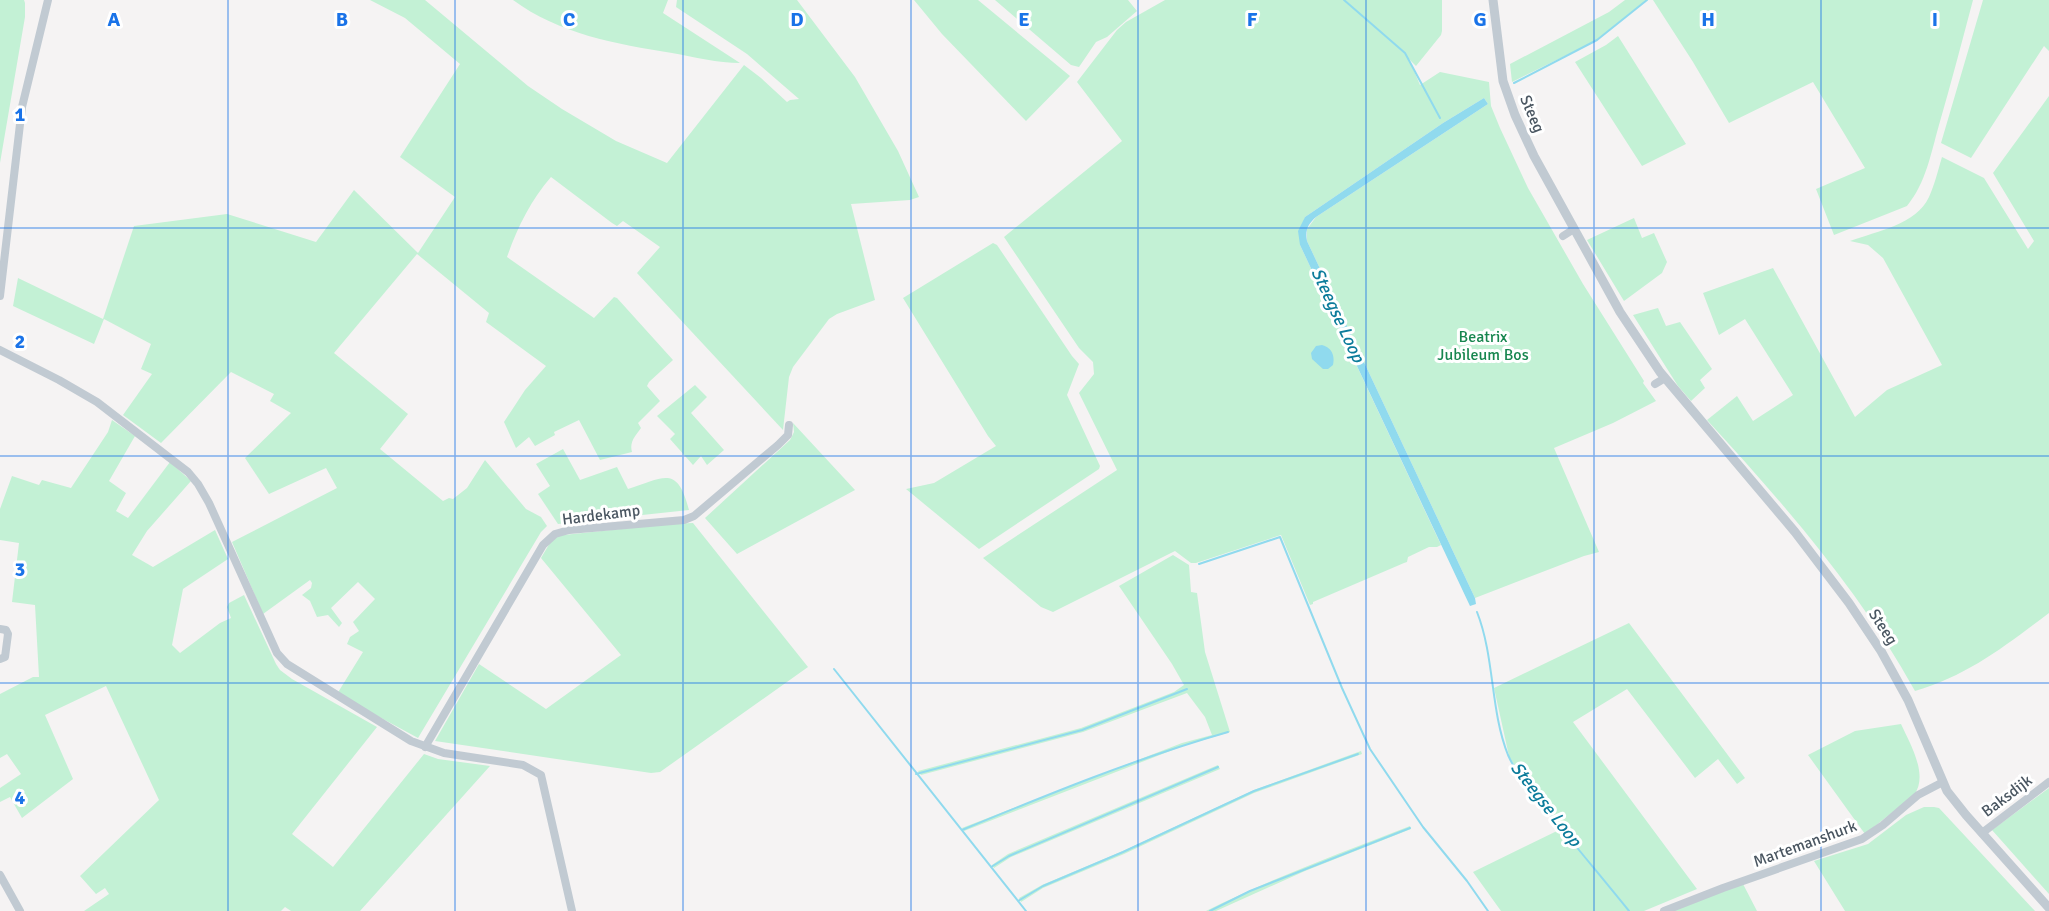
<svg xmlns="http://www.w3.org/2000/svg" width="2049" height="911" font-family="Signika,sans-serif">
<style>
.green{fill:#c3f1d5}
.water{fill:#90daee}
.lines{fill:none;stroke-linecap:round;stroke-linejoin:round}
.stream{stroke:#90daee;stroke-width:2}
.minor{stroke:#c1cad2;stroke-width:8}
.tertiary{stroke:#c1cad2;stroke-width:9}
.grid{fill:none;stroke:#1a73e8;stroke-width:1.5;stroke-opacity:0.55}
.labels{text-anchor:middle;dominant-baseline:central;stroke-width:6;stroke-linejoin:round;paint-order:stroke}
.street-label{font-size:16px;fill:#4a5661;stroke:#fff}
.park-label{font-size:16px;fill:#17864f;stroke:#fff}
.water-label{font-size:18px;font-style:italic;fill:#0c7c9b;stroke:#fff}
.grid-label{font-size:20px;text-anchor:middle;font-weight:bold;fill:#1a73e8;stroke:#fff;stroke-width:6;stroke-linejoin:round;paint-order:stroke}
</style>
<rect width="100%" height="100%" fill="#f5f3f3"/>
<path class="green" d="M0 0H24L25 3V17L0 163Z
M370 0H425L528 86 562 109 616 141 667 163 744 65 761 78 787 102 790 100 799 99 747 54 676 7 677 0H797L855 77 898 151 919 197 910 200 851 204 875 300 837 314 829 319 793 367 789 377 783 430 637 273 660 247 623 221 617 226 612 223 551 177C531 200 517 228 507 257L594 318 614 297 617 298 673 360 649 382 647 386 660 401 638 423 641 428C636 435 629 442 632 452L600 460 579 420 554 432 555 435 535 446 529 437 516 448 504 422 525 390 546 366 486 322 489 313 417 254 334 353 408 414 380 449 443 501 449 498 453 499 467 488 485 460 526 509 541 517 547 526 541 532 418 738 337 694 363 652 347 644 350 637 359 631 353 622 375 599 358 582 331 608 342 623 339 627 328 615 317 617 310 601 302 595 311 588 312 583 310 580 263 614 232 542 337 488 326 468 269 494 245 458 291 413 270 401 274 394 231 372 161 443 123 415 152 374 141 369 151 344 104 319 94 344 13 306 18 278 103 319 134 226 227 214 316 242 354 190 418 253 455 197 400 157 460 64 405 18Z
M513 0H668L663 13 740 63C718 63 694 57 672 53 616 44 559 34 513 0Z
M914 0H978L1070 76 1026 121 942 34Z
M995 0H1128L1137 11 1107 37 1096 42 1079 67 1071 65Z
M1165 0H1442V31L1441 35 1416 66 1409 59 1420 85 1440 72 1489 82 1491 106 1500 128 1528 188 1583 284 1644 381 1643 383 1656 401 1613 423 1554 448 1599 552 1584 556 1475 598 1307 241V229L1316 217 1488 104 1484 98 1443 123 1305 217 1300 245 1441 545 1437 547H1429L1408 557 1407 562 1404 563 1313 602V604L1310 605 1281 535 1196 563H1191L1175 551 1053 612 1041 607 983 558 1117 470 1079 393 1094 374 1093 362 1079 348 1004 237 1122 141 1077 82 1117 30 1126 22Z
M1625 0H1647L1597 40 1512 82 1510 64 1609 12Z
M1653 0H1973C1962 42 1951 83 1939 125 1931 153 1926 183 1907 206L1834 235 1816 189 1865 168 1813 82 1729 123 1693 62Z
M1983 0H2049V51L2044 46 1971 158 1941 143Z
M1618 36 1686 144 1642 166 1575 62 1606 45Z
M2049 96V613C2005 646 1969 675 1915 691 1860 591 1784 504 1707 420L1737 396 1753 421 1793 395 1745 319 1719 335 1703 293 1773 268 1855 417 1887 390 1942 365 1883 258 1868 245 1850 241C1877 231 1916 225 1929 197 1935 184 1938 170 1942 157L1984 178 2028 249 2034 241 1993 173Z
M1634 218 1642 238 1654 233 1667 262 1662 273 1624 301 1587 240Z
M993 243 997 245 1072 356 1079 364 1067 395 1100 466 1099 469 979 549 906 489 934 483 996 446 988 436 903 298Z
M1658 308 1666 326 1680 322 1712 369 1700 380 1705 388 1691 401 1678 386 1633 315Z
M695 385 707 397 691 413 724 450 707 465 701 456 693 465 670 439 675 434 657 416Z
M112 420 135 436 109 481 126 493 116 511 128 518 170 462 191 481 147 531 132 555 153 567 215 530 228 559 183 589 172 645 180 653 220 623 231 618 227 607 229 603 244 595 276 664 280 670 292 679 377 727 292 834 333 867 424 754 438 759 490 766 360 911H291L285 907 281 911H84L109 894 105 888 96 894 80 876 159 800 106 686 45 715 73 779 22 818 10 797 0 802V788L21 774 7 754 0 758V694L33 677H39L35 605 12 602 19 543 0 540V509L12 476 39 485 42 480 71 488 108 432Z
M793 423 855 490 737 554 705 518 790 440 794 432Z
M563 449 580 480 617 467 628 489C664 478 677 464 689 510L558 524 538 494 550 486 536 464Z
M693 523 808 667 660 772 651 773 435 741 479 664 546 709 621 655 541 558 554 536 668 524Z
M1173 555 1189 565 1191 592 1197 593 1205 652 1230 732 1183 746 964 831 962 828 1182 743 1212 735 1205 717 1187 693 1083 732 921 775 918 771 1081 728 1174 692 1184 685 1172 664 1119 586Z
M1629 623 1745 778 1737 784 1718 759 1695 778 1627 689 1573 722 1697 889 1644 911H1501L1473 872 1561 829 1520 775 1509 756 1494 688Z
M1901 724C1910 744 1929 775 1914 795L1865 834 1808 755 1855 731Z
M1361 751 1362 754 1254 793 1124 854 1043 888 1021 902 1019 898 1042 885 1123 851 1254 790Z
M1218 765 1220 769 1011 857 994 868 992 865 1008 854Z
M2049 788V894L1992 830Z
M1924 807H1934L1939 808 2035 911H1845L1814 861 1868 844 1906 815Z
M1410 826 1411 829 1305 871 1216 911H1206C1272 878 1341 853 1410 826Z
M1743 884 1757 911H1672Z"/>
<path class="water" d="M1484 98 1488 104 1316 217C1308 224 1305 230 1307 241L1475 598 1476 604 1470 606 1300 245 1298 231 1305 217 1443 123Z
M1322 345C1332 348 1335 355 1333 365L1328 369H1323L1312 359 1311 353 1316 346Z"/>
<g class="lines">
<path class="stream" d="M1344 0 1405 53 1440 118
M1514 83 1597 40 1647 0
M1199 564 1280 537 1342 688 1370 749 1423 827 1467 881 1488 911
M1477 612C1495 658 1490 710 1508 755 1516 773 1530 789 1542 804 1570 840 1600 875 1629 911
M834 669 1026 911
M916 774 1082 730 1187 689
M962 830C1049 794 1137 758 1228 732
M991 867 1009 856 1218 767
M1018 901 1043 886 1123 852 1254 791 1358 754
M1210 911 1250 891 1410 828"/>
<path class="minor" d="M1563 236 1574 229
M0 296 22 107 48 0
M0 350 59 380 97 402 188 472 198 484 209 503 277 653 287 664 411 741 444 753 523 765 541 775 572 911
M1655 384 1665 378
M0 629 6 630 8 634 5 657 0 659
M425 747 543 545 555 534 569 530 684 520 694 516 778 445 788 435 789 425
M1982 833 2049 782
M0 875 20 911
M1664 911 1723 888 1862 839 1883 825 1918 795 1943 782"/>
<path class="tertiary" d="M1493 0 1503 81 1515 115 1534 156 1620 312 1660 372 1795 532 1849 603 1881 651 1908 700 1947 791 1966 815 2049 908"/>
</g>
<path class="grid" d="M228 0V911M455 0V911M683 0V911M911 0V911M1138 0V911M1366 0V911M1594 0V911M1821 0V911M0 228H2049M0 456H2049M0 683H2049"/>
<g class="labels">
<g class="street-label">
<text transform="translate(1532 114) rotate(67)">Steeg</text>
<text transform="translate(601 515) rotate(-7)">Hardekamp</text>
<text transform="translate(1883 627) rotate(57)">Steeg</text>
<text transform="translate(2007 796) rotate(-37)">Baksdijk</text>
<text transform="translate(1805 844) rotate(-20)">Martemanshurk</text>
</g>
<g class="park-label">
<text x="1483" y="337">Beatrix<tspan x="1483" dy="18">Jubileum Bos</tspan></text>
</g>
<g class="water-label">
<text transform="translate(1338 315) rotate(65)">Steegse Loop</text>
<text transform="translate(1546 804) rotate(52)">Steegse Loop</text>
</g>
</g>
<g class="grid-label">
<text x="114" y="26">A</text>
<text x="342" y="26">B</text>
<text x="569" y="26">C</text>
<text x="797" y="26">D</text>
<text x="1024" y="26">E</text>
<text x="1252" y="26">F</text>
<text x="1480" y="26">G</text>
<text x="1708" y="26">H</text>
<text x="1935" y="26">I</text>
<text x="20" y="121">1</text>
<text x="20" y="348">2</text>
<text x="20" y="576">3</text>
<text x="20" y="804">4</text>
</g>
</svg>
